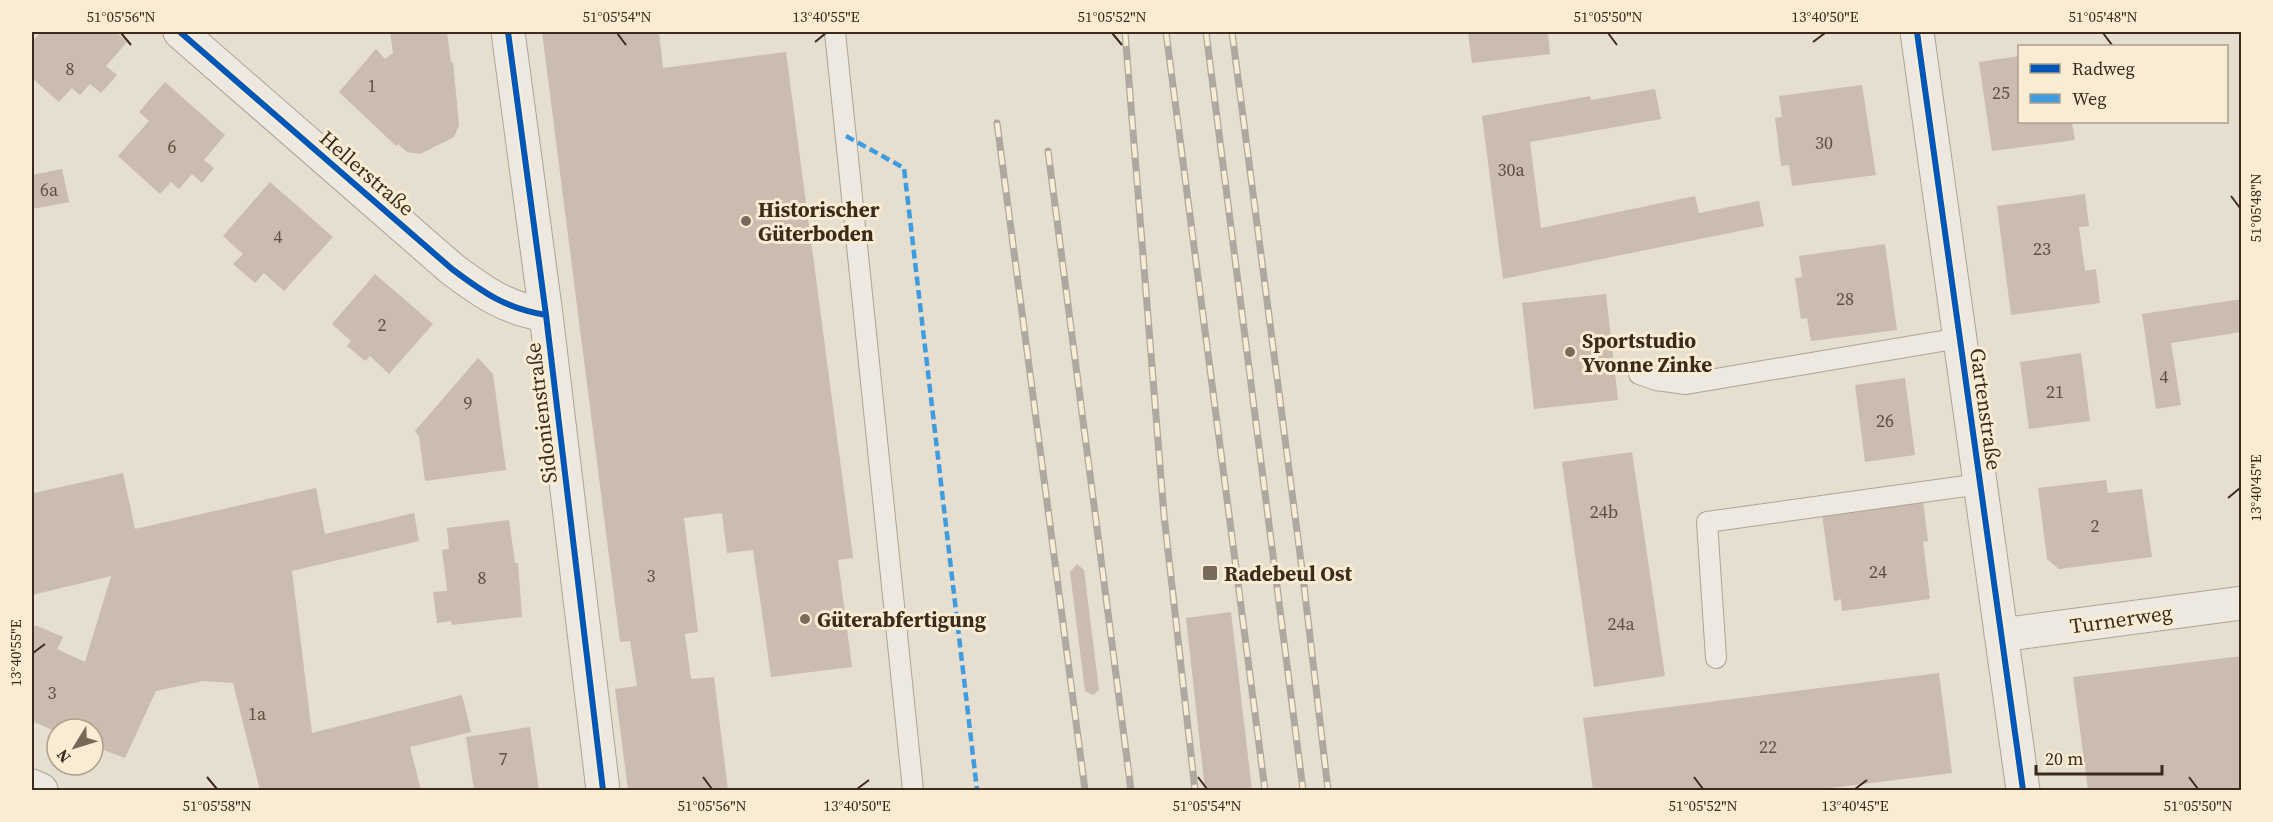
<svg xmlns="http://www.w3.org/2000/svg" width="2273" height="822" font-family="'Source Serif 4',serif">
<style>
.building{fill:#cabcae}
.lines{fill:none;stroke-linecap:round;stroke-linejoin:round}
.service-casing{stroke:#aca396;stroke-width:22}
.minor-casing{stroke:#aca396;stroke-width:35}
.service{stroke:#eee9e0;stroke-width:20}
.minor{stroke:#eee9e0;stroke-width:33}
.rail-casing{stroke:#aea8a0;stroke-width:7}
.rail{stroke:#f8ecd3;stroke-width:4.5;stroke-dasharray:14;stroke-linecap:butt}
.quiet{stroke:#3f9cdf;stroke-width:4.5;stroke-dasharray:9 4.5;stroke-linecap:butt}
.cycleway-casing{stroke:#f8ecd3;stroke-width:10}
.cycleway{stroke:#0057b8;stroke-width:6}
.ticks{fill:none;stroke:#3c2b1d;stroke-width:2}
.poi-dot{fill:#786a5b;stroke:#f8ecd3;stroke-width:2}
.labels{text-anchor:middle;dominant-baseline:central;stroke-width:6;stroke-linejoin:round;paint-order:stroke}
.number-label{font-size:18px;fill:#604f41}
.street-label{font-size:21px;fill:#3c2b1d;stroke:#f8ecd3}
.poi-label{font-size:21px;font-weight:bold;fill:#3c2b1d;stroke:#f8ecd3;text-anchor:start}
.neatline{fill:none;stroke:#3c2b1d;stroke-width:2}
.ticks-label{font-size:15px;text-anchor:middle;fill:#3c2b1d}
</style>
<rect width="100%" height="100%" fill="#e6dece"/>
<path class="building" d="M41 32H116L127 42 106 66 117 75 101 93 90 84 80 95 72 88 59 102 32 78V42Z
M390 32H447L451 62H453L459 125 454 137 420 154 407 152 398 144 396 146 339 92 376 49 385 59 393 53Z
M542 32H659L663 68 786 52 853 558 838 560 852 667 771 677 753 550 727 553 722 513 684 518 698 632 685 634 691 679 714 677 728 790H628L615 689 637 686 630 641 620 642Z
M1468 32H1548L1550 54 1472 63Z
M2020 56V122H2072L2075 140 1992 151 1979 62Z
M165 82 225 135 204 160 214 168 202 183 192 174 179 189 171 182 160 194 118 156 149 121 139 112Z
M1862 85 1876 175 1792 186 1789 165 1781 166 1775 118 1782 117 1779 96Z
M1655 89 1661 119 1530 142 1541 228 1695 196 1699 213 1759 201 1764 226 1503 279 1482 116 1590 96 1591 100Z
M62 169 69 202 32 209V175Z
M270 182 333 237 284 291 264 273 255 283 233 264 243 254 223 236Z
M2085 194 2089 226 2079 227 2085 271 2096 269 2100 303 2011 315 1997 206Z
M1885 244 1897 330 1811 341 1807 318 1801 319 1795 278 1802 277 1799 256Z
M375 274 433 324 389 374 370 356 365 361 347 346 351 341 332 324Z
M1606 294 1618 400 1534 409 1522 303Z
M2242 299V332L2171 343 2181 405 2156 409 2142 314Z
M2081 353 2090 421 2029 429 2020 362Z
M478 358 493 374 506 470 425 481 419 436 415 431Z
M1905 378 1915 455 1865 462 1855 385Z
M1632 452 1665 676 1594 687 1562 462Z
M123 473 135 529 316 488 325 534 414 513 419 541 292 571 312 733 462 695 471 732 410 747 421 790H260L233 683 203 681 156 691 125 758 93 746V729H68L58 724 55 731 32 721V633L35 625 63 637 57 649 85 662 111 576 32 595V488L34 493Z
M2106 480 2108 493 2142 489 2152 557 2059 569 2047 559 2038 488Z
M1923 501 1928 541 1923 542 1930 599 1842 611 1841 599 1834 601 1822 514Z
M509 520 515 563H518L522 617 452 625 451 621 437 623 433 592 447 591 442 550 449 549 447 528Z
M1077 564 1084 570 1099 690 1093 695 1085 691 1070 572Z
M1231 612 1252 790H1205L1186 618Z
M2242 656V790H2088L2073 677Z
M1939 673 1952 773 1815 790H1593L1583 718Z
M530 727 539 790H474L466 737Z"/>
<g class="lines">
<g class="service-casing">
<path id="service" d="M835 32 913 790
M1639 374 1656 380 1686 384 1960 338
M1716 658 1707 522 1980 484"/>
</g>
<g class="minor-casing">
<path id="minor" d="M180 32 452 269C484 293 505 308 546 315
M508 32 546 315 603 790
M1917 32 2023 790
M2001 635 2242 603
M32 786 41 790"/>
</g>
<use href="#service" class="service"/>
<use href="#minor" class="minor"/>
<g class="rail-casing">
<path id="rail" d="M1125 32 1164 515 1195 790
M1166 32 1265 790
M1206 32 1303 790
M1232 32 1303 577 1328 790
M997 123 1085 790
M1048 151 1131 790"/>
</g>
<use href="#rail" class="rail"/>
<path class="quiet" d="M846 136 904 168 977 790"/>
<g class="cycleway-casing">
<path id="cycleway" d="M180 32 452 269C484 293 505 308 546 315
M508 32 546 315 603 790
M1917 32 2023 790"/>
</g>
<use href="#cycleway" class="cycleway"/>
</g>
<path class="ticks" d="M121 33 131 45M617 33 626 45M1112 33 1122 45M1608 33 1617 45M2103 33 2112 45M815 42 826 33M1813 42 1825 33M2231 196 2240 208M2228 498 2240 488M33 653 45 644M207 777 217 789M703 777 712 789M1198 777 1207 789M1694 777 1703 789M2189 777 2198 789M857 789 869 780M1855 789 1867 780"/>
<g class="poi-dot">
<circle cx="746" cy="221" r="6"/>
<circle cx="1570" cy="352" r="6"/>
<rect x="1202" y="565" width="16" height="16" rx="3"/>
<circle cx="805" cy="619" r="6"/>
</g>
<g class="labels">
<g class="number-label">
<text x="70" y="68">8</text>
<text x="372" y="85">1</text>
<text x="2001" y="92">25</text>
<text x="1824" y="142">30</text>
<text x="172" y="146">6</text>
<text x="1511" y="169">30a</text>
<text x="49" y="189">6a</text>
<text x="278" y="236">4</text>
<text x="2042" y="248">23</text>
<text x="1845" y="298">28</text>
<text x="382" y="324">2</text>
<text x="2164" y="376">4</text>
<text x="2055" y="391">21</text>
<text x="468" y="402">9</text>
<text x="1885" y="420">26</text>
<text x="1604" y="511">24b</text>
<text x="2095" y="525">2</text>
<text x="1878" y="571">24</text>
<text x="651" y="575">3</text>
<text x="482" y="577">8</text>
<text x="1621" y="623">24a</text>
<text x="52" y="692">3</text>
<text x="257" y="713">1a</text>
<text x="1768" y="746">22</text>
<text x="503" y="758">7</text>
</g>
<g class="street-label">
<text transform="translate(367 173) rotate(41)">Hellerstraße</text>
<text transform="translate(1986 409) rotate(82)">Gartenstraße</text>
<text transform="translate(541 413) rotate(-97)">Sidonienstraße</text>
<text transform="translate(2121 619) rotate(-8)">Turnerweg</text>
</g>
<g class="poi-label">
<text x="758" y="209">Historischer<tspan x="758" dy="24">Güterboden</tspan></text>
<text x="1582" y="340">Sportstudio<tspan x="1582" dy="24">Yvonne Zinke</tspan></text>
<text x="1224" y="573">Radebeul Ost</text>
<text x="817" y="619">Güterabfertigung</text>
</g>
</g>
<rect width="2273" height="822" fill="none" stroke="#f8ecd3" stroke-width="66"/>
<rect x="2018" y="45" width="210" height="78" fill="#f8ecd3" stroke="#ad9f8a" stroke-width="1.5"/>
<rect x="2030" y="64" width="30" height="9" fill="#0057b8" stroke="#ad9f8a" stroke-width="1.5"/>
<text x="2072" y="75" font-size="18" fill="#3c2b1d">Radweg</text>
<rect x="2030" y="94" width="30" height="9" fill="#3f9cdf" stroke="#ad9f8a" stroke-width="1.5"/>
<text x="2072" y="105" font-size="18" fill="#3c2b1d">Weg</text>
<g transform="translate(75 747) rotate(232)"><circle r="28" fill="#f8ecd3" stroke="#ad9f8a" stroke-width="1.5"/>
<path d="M0-4.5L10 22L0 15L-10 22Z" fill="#786a5b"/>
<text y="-9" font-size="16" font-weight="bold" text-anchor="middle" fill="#3c2b1d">N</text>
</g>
<path d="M2036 765v9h126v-9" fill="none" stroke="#3c2b1d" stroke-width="3"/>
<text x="2045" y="765" font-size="18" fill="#3c2b1d" stroke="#f8ecd3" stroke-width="4.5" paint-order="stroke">20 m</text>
<rect x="33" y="33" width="2207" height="756" class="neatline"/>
<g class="ticks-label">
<text x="121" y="22">51°05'56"N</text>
<text x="617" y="22">51°05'54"N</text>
<text x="826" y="22">13°40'55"E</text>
<text x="1112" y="22">51°05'52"N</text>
<text x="1608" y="22">51°05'50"N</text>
<text x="1825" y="22">13°40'50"E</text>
<text x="2103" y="22">51°05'48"N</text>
<text transform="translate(2256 208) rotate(-90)" y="5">51°05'48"N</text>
<text transform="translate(2256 488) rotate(-90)" y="5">13°40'45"E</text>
<text transform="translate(16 653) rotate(-90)" y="5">13°40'55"E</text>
<text x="217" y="811">51°05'58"N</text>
<text x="712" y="811">51°05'56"N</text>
<text x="857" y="811">13°40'50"E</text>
<text x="1207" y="811">51°05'54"N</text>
<text x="1703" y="811">51°05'52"N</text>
<text x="1855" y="811">13°40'45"E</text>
<text x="2198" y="811">51°05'50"N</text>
</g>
</svg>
